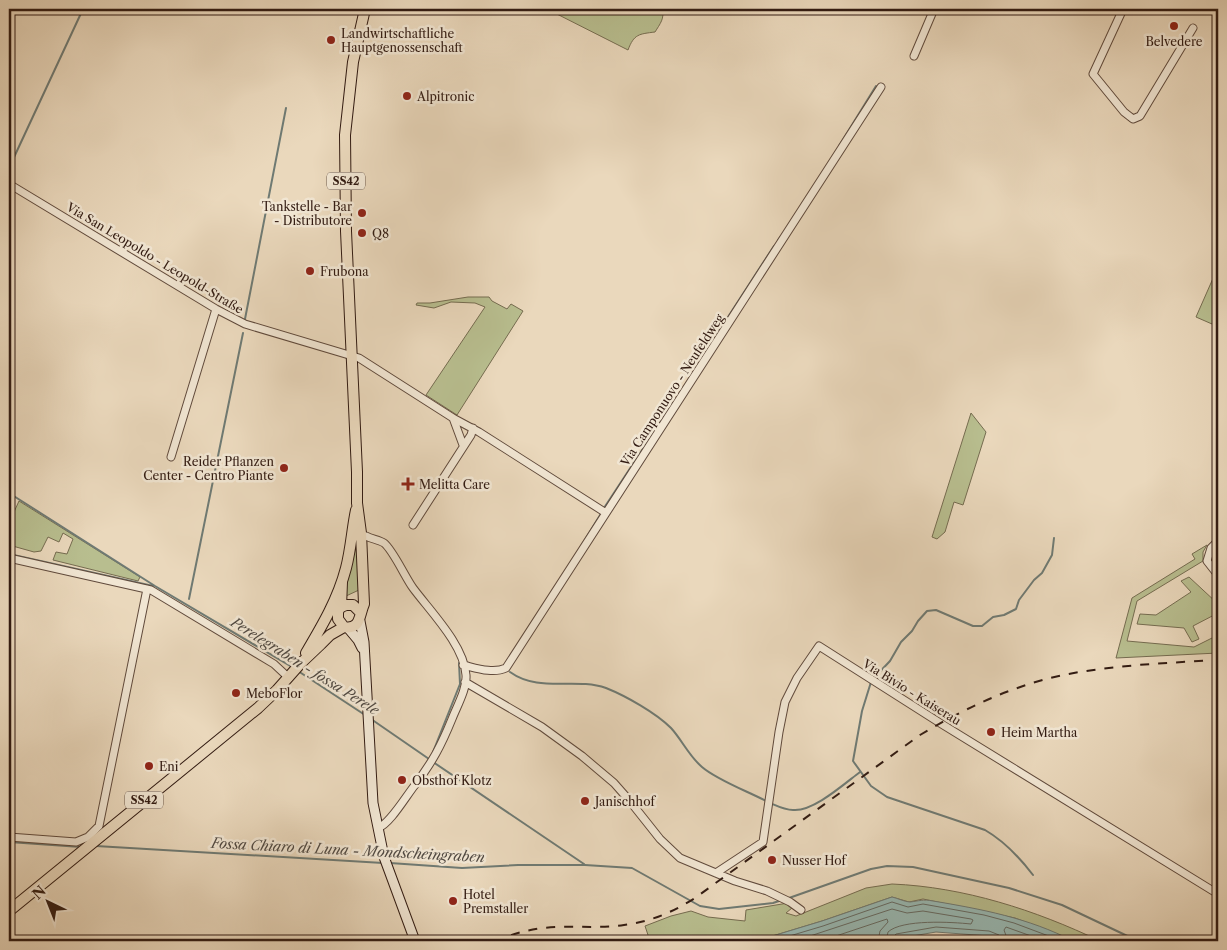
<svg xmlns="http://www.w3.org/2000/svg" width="1227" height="950" font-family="'Libre Caslon Text',serif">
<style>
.green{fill:#b8be8f;stroke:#756c50}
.water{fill:#98b9b4;stroke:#6f7a73}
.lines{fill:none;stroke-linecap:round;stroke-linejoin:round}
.shore{stroke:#656a63;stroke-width:1}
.stream{stroke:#6f7a73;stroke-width:2}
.street-casing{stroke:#604a3c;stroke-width:9}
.secondary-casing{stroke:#321b12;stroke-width:11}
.primary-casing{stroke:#321b12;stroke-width:12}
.street{stroke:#f1e6d3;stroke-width:7}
.secondary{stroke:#f1e6d3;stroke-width:9}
.primary{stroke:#ead8bc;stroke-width:10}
.rail{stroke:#321b12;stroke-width:2;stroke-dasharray:9 9;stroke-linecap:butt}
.poi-dot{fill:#8f2418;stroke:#f1e6d3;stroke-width:2}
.labels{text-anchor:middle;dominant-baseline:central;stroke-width:5;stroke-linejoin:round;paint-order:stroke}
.shield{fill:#f1e6d3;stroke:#6b584c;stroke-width:1}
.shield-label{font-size:11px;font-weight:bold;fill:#321b12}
.poi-label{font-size:12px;fill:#321b12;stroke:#f1e6d3;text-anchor:start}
.street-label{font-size:12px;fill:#321b12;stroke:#f1e6d3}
.water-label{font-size:14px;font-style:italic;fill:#514a43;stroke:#f1e6d3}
</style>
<rect width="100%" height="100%" fill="#ead8bc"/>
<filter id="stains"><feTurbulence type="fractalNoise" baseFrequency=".004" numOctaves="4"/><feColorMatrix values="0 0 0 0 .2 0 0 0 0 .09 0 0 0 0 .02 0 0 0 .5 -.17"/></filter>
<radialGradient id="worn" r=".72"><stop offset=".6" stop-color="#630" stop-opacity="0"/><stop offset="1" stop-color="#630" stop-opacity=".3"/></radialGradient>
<path class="green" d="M547 9H662C665 18 660 24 655 32 639 34 634 34 628 50Z
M1218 267V311L1212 324 1196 317Z
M468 297H489L492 301 507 309 511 304 523 311 457 415 426 395 485 307 475 303 451 302 434 308 416 305 417 303H430Z
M971 413 986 432 963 505 954 502 945 532 937 539 932 537Z
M19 501 140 577 138 581 53 560 56 552 67 554 73 539 63 533 59 542 48 537 41 551 34 552 9 545V523Z
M1207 545 1203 552V561L1137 601 1127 641 1194 647 1218 635V653L1116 658 1132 598 1195 559 1192 554Z
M355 547H357L359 590 346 596 343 595Z
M1189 577 1217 603H1218V613L1193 626 1199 639 1192 642 1184 628 1137 624 1140 614 1156 615 1191 592 1181 581Z
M892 884C964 887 1035 910 1100 941H1073L1062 936 1015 918 923 899 909 902 892 897 822 921 756 941H713L723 937 709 941H650L645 926 671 916 691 911 708 917 745 921 746 910 788 903 792 908 786 913 796 916 866 888Z"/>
<path class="water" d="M892 897C897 898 905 902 910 902 919 901 923 899 933 901 981 909 1029 918 1073 941H1002L989 936 936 932 883 941H756L822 921Z"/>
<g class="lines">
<path class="shore" d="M773 941 823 926 892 902 908 907 923 904 984 915 1014 923 1062 941
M795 941 892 909 907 913 923 911 971 919 973 920 971 924C952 922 902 919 888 932L886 941
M821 941 887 919 888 922 880 931 878 941
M892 941 893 937 896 934 936 927 989 931 999 935 1001 941
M1008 941 1004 930 1006 927 1045 941"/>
<path class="stream" d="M839 146 876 86
M9 168 83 9
M778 240 781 236
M245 319 286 108
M717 334 774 246
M9 493 155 586 292 667
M604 508 673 403
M578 551 602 512
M9 554 153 586
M189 599 243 333
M525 633 543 605
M298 671 365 715
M510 672C539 693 575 677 606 688 626 696 656 713 671 728 682 740 689 756 702 767 717 780 747 791 766 801
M873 679 890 661 901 642 912 631 918 621 927 611 936 610 973 626H982L993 617 1004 615 1016 609 1019 600 1034 580 1042 573 1052 555 1054 538
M871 682 862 711 853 761 871 786 887 797 985 830C1004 841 1020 858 1033 875
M371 719 429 759
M433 752 460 684 459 663
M433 762 584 864
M770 803C777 806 785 810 793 810 813 812 844 784 860 772
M9 842 81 847
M96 846 383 863
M390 863 462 868 518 865H585L632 868 700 906 719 909 773 903 782 900
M789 898 871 869 887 866 913 867 1009 888 1062 905 1138 941"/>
<g class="street-casing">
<path id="street" d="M1123 9 1093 74 1124 112 1133 119 1140 116 1193 28
M914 56 934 9
M9 184 216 309 245 324 359 358 453 418 479 432 606 513
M453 418 463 445
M171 457 216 309
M413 525 471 435 473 428
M366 536C372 539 379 540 384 543 393 550 405 577 413 588 430 611 464 645 466 675 467 689 457 706 452 719 441 746 433 761 415 785 406 796 390 824 378 828
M1218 541 1211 548 1207 561 1218 575
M9 558 151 590 274 664 289 678
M463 665C476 668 493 674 506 668L881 87
M465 682 542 727 582 756 614 783 629 800 660 839 680 858 735 881 767 891 790 902 801 910
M9 837 76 842 88 837 99 826 147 589
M716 873 763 842 779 732 785 702 797 678 819 646 940 723 1218 894"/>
</g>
<g class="secondary-casing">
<path id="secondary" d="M360 621 364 642 373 803 384 857 415 941
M348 628 358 640 362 648"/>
</g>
<g class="primary-casing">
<path id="primary" d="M342 582 341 607 338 611V619L344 627C361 630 359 615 364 604L361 533 357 503V472L346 231 345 135 353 62 365 9
M341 607 346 605H353L360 612
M306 653C322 626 338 599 346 568 351 549 352 529 356 510
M9 911 258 708 277 690 301 663 321 644 330 635 344 627"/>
</g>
<use href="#street" class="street"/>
<use href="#secondary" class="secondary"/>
<use href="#primary" class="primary"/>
<path class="rail" d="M494 941C510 935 526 930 543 928 570 925 597 929 624 925 650 922 673 912 695 898L920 735C965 708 1012 686 1063 675 1114 665 1166 663 1218 660"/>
</g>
<g class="poi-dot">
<circle cx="1174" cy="26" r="5"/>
<circle cx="331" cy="40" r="5"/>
<circle cx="407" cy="96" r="5"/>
<circle cx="362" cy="213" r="5"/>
<circle cx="362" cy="233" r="5"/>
<circle cx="310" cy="271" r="5"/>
<circle cx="284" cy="468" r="5"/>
<path d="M405.5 476.5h5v5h5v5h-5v5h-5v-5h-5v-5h5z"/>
<circle cx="236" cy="693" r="5"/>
<circle cx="991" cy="732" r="5"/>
<circle cx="149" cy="766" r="5"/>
<circle cx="402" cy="780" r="5"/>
<circle cx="585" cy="801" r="5"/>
<circle cx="772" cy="860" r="5"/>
<circle cx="453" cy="901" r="5"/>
</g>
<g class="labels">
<g class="shield">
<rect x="327" y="172.5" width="38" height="17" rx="4"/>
<rect x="125" y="791.5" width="38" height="17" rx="4"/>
</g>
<g class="shield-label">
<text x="346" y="181">SS42</text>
<text x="144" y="800">SS42</text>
</g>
<g class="poi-label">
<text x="341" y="33">Landwirtschaftliche<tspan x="341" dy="14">Hauptgenossenschaft</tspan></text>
<text x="1174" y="41" text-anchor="middle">Belvedere</text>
<text x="417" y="96">Alpitronic</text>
<text x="352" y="206" text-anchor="end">Tankstelle - Bar<tspan x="352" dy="14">- Distributore</tspan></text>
<text x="372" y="233">Q8</text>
<text x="320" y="271">Frubona</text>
<text x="274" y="461" text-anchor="end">Reider Pflanzen<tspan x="274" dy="14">Center - Centro Piante</tspan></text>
<text x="419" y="484">Melitta Care</text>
<text x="246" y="693">MeboFlor</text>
<text x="1001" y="732">Heim Martha</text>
<text x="159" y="766">Eni</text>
<text x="412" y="780">Obsthof Klotz</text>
<text x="595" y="801">Janischhof</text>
<text x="782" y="860">Nusser Hof</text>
<text x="463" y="894">Hotel<tspan x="463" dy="14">Premstaller</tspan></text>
</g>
<g class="street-label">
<text transform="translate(155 258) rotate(31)">Via San Leopoldo - Leopold-Straße</text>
<text transform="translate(672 390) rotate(-57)">Via Camponuovo - Neufeldweg</text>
<text transform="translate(912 692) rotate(32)">Via Bivio - Kaiserau</text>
</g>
<g class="water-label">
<text transform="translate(305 666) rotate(32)">Perelegraben - fossa Perele</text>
<text transform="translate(348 850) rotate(3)">Fossa Chiaro di Luna - Mondscheingraben</text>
</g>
</g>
<rect width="1227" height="950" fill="none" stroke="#ead8bc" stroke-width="30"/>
<rect x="10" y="10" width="1207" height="930" fill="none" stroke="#321b12" stroke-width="2.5"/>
<rect x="15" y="15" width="1197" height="920" fill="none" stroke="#321b12"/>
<g transform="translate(48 902) rotate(317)" stroke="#f1e6d3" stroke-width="4" paint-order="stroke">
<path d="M0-4L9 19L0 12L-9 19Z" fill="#321b12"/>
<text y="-8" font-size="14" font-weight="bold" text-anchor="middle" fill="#321b12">N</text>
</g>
<rect width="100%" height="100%" filter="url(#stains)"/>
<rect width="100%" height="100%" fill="url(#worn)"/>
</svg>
